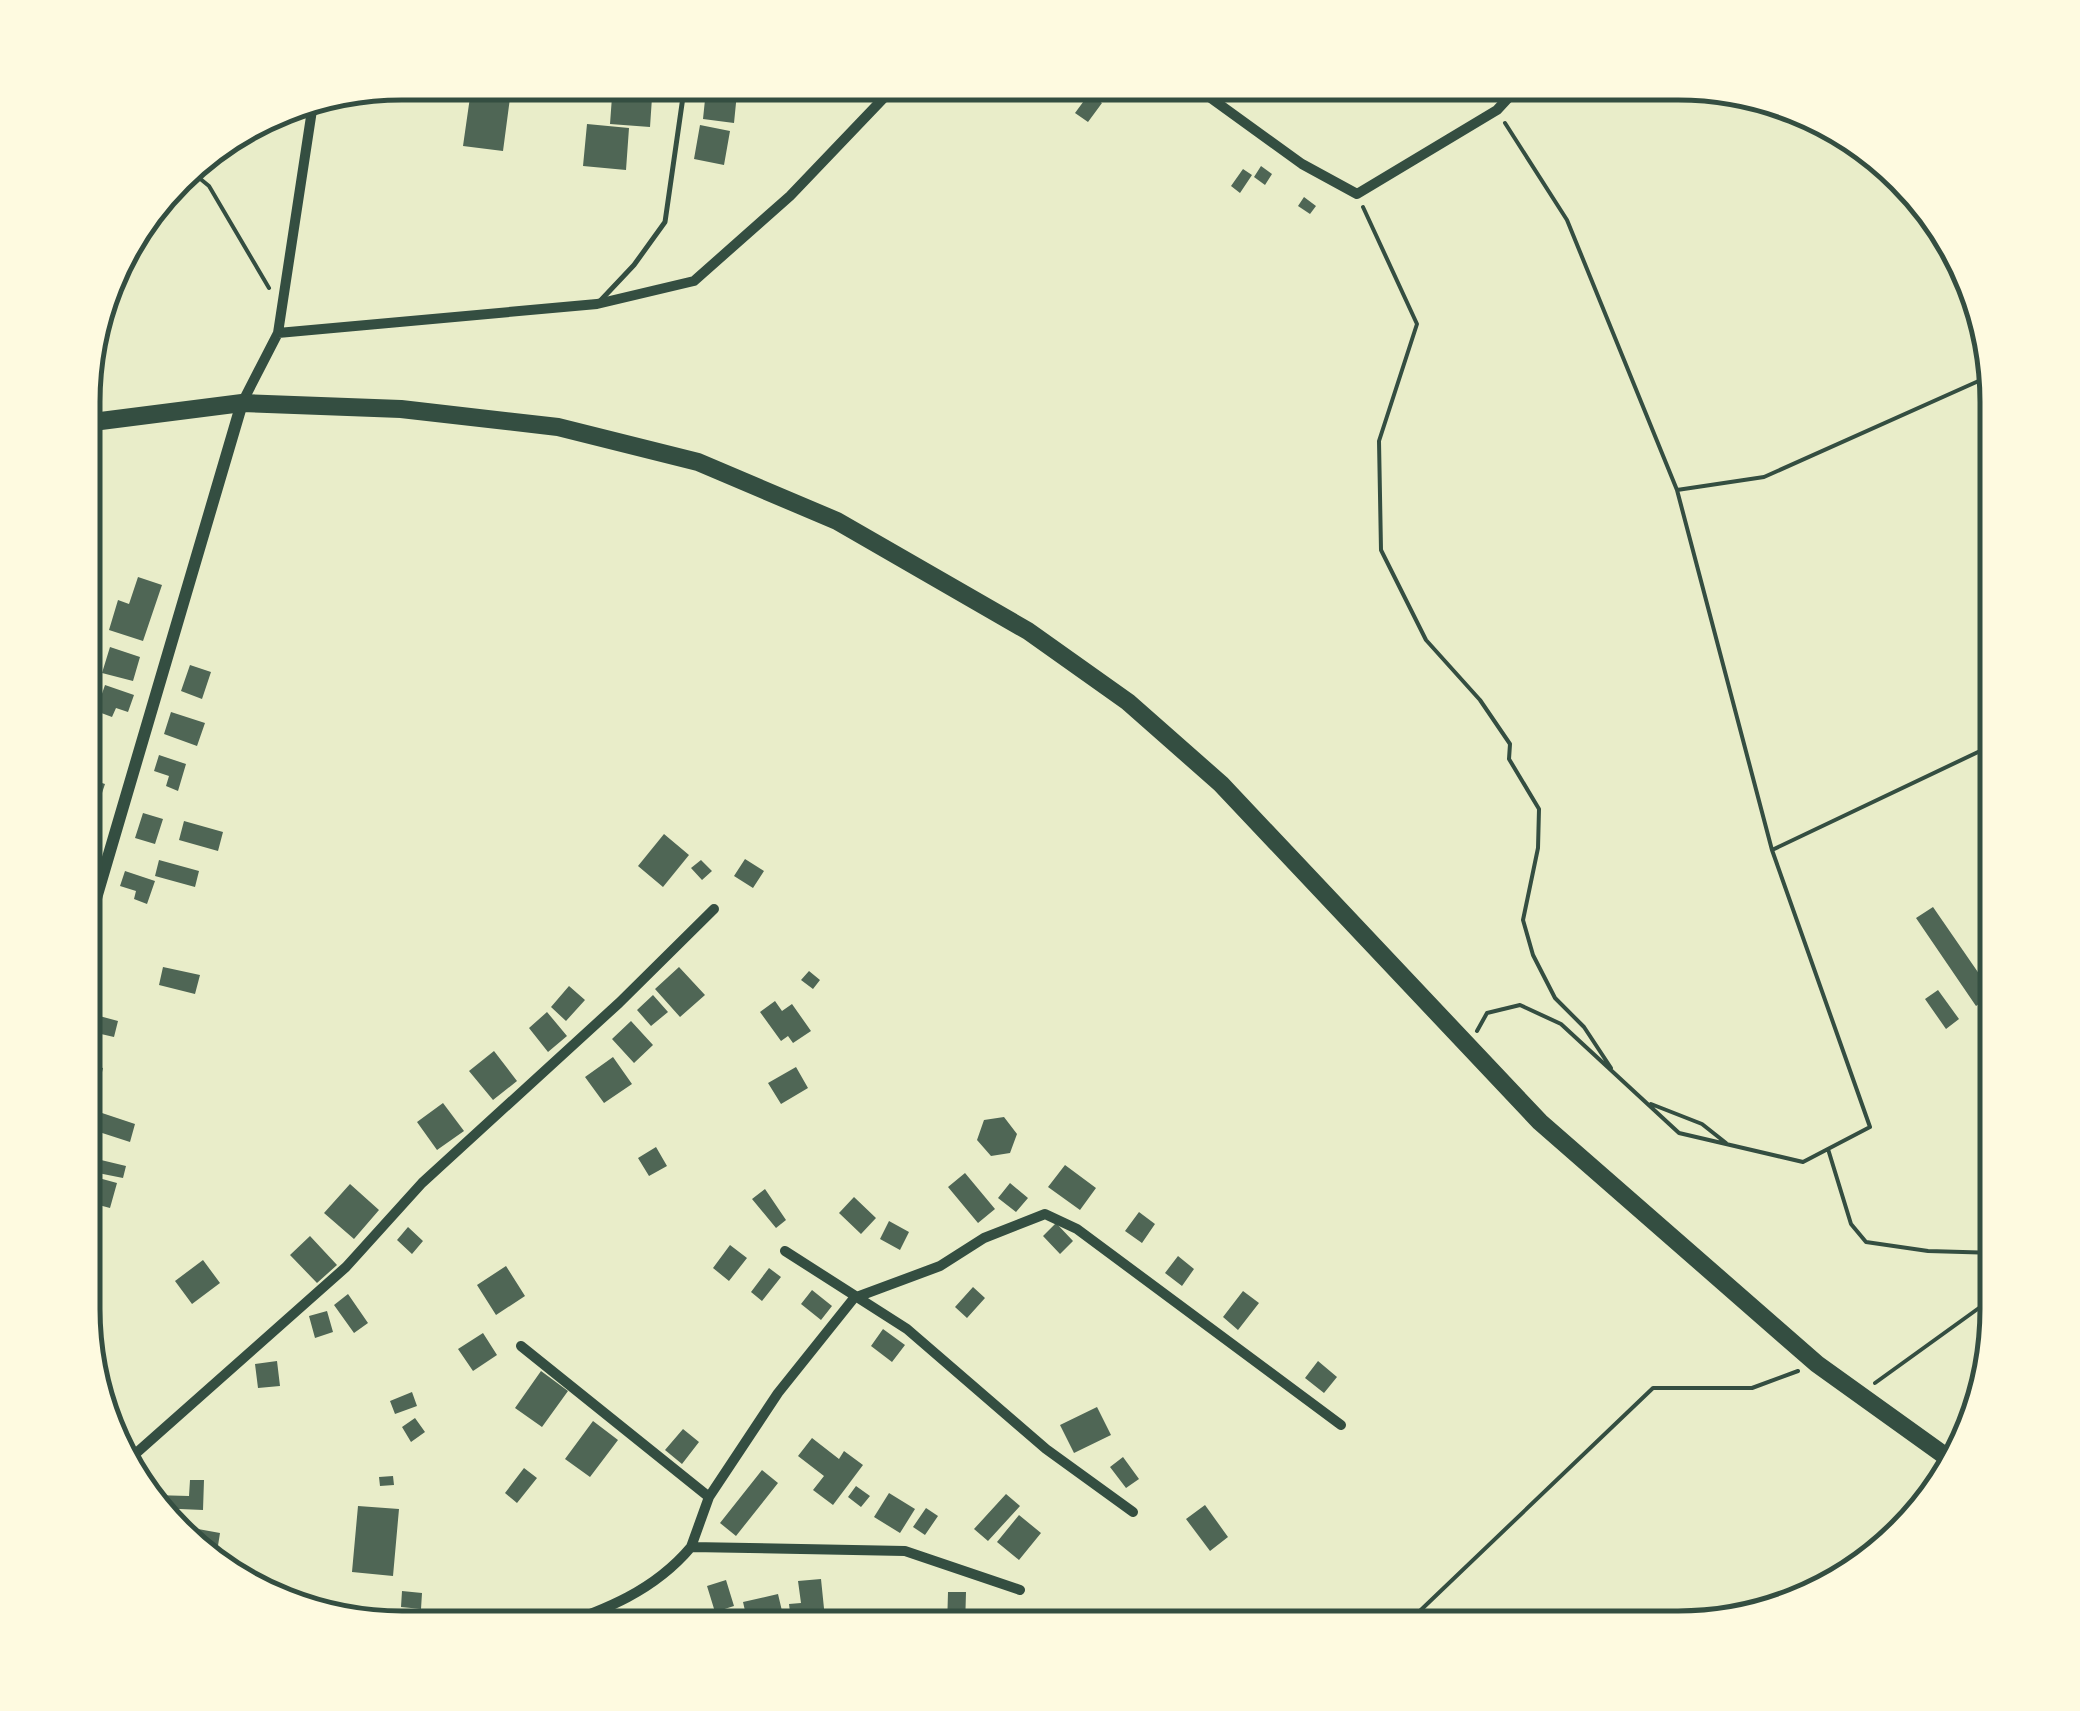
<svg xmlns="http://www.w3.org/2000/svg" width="2080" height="1711" font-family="Literata,serif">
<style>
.building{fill:#4f6655}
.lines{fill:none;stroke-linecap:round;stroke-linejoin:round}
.path{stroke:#344e41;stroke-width:4}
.service{stroke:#344e41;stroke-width:5}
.minor{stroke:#344e41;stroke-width:10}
.tertiary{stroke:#344e41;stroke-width:12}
.trunk{stroke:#344e41;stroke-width:18}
.rim{fill:none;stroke:#344e41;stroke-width:5}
</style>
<rect width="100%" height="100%" fill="#e9edc9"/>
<path class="building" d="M472 83H512L503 151 463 146Z
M613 83H653L650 127 610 124Z
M706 90 737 93 734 123 703 119Z
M1089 94 1102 103 1088 122 1075 113Z
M587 124 629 128 626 170 583 166Z
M700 125 730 131 724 165 694 159Z
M1261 166 1272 174 1265 185 1254 177Z
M1243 169 1252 175 1240 193 1231 186Z
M1304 197 1316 206 1310 214 1298 206Z
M138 577 162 585 143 641 109 630 118 600 129 604Z
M110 647 140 657 133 681 102 673Z
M190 665 211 672 202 699 181 691Z
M105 685 134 695 128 712 116 708 112 717 96 711Z
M171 712 205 723 197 746 164 734Z
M159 755 186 764 178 791 166 786 169 776 154 771Z
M84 777 105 784 99 802 84 797Z
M143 813 163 819 155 844 135 838Z
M184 821 223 832 218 851 179 840Z
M664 834 689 855 663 887 638 866Z
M745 859 764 871 753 888 734 876Z
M159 860 199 871 195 887 155 876Z
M701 860 712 871 702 880 691 868Z
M125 871 155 881 147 904 134 899 136 891 120 886Z
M1933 907 1993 994 1976 1006 1916 918Z
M1997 949V981L1982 961Z
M163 967 200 975 195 994 159 985Z
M679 967 705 995 680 1017 655 989Z
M809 971 820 980 813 989 801 980Z
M569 986 585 1000 566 1021 551 1007Z
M1938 990 1959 1019 1946 1029 1925 999Z
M653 995 668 1012 651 1026 637 1010Z
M775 1001 782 1011 792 1004 811 1031 793 1043 788 1036 781 1041 760 1012Z
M547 1012 567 1036 548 1052 529 1028Z
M92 1014 118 1021 114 1037 88 1031Z
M631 1021 653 1045 634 1063 612 1039Z
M494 1051 517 1081 493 1100 469 1071Z
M613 1057 632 1084 604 1103 585 1077Z
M84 1064 103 1068 98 1089 84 1085Z
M796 1067 808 1088 781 1104 768 1083Z
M443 1103 464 1131 437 1150 417 1122Z
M102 1113 135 1124 130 1142 96 1131Z
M1004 1117 1017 1134 1010 1153 991 1156 977 1140 984 1120Z
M656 1147 667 1166 649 1176 638 1158Z
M101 1160 126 1166 123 1178 98 1173Z
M1065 1165 1096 1188 1080 1210 1048 1187Z
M965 1173 995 1209 978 1223 948 1187Z
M84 1174 117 1183 110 1208 84 1201Z
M1010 1183 1028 1198 1016 1212 998 1198Z
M350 1184 379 1210 354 1239 324 1213Z
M765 1189 786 1220 776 1228 752 1199Z
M854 1197 876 1218 861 1234 839 1213Z
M1139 1212 1155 1224 1142 1243 1125 1231Z
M889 1221 909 1232 900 1250 880 1239Z
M1056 1223 1073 1241 1060 1254 1043 1236Z
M408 1227 423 1241 412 1254 397 1240Z
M310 1236 337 1265 317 1283 290 1255Z
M730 1245 747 1258 729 1281 713 1268Z
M1178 1256 1194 1269 1182 1286 1165 1273Z
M203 1260 220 1283 192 1304 175 1281Z
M506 1266 525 1296 496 1315 477 1285Z
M769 1268 781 1277 762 1301 751 1292Z
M973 1287 985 1298 967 1318 955 1307Z
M812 1290 832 1306 821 1320 801 1304Z
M1243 1291 1259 1303 1238 1330 1223 1317Z
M348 1294 368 1323 354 1333 334 1305Z
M327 1311 333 1332 315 1338 309 1316Z
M883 1329 905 1345 892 1362 871 1346Z
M483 1333 497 1355 473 1371 458 1349Z
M277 1361 280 1386 258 1388 255 1364Z
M1318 1361 1337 1377 1324 1393 1305 1378Z
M541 1371 568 1391 542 1427 515 1408Z
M412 1392 417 1406 395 1414 390 1401Z
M1097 1407 1111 1435 1074 1453 1060 1425Z
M415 1418 425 1432 411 1442 402 1427Z
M593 1421 618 1440 590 1477 565 1459Z
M683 1429 699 1442 682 1464 665 1450Z
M812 1438 839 1459 844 1451 863 1465 833 1505 813 1490 824 1476 798 1456Z
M1123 1457 1139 1479 1126 1488 1110 1467Z
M524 1468 537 1478 517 1503 505 1493Z
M762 1470 778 1483 736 1536 720 1523Z
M393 1476 394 1485 380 1486 379 1477Z
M190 1480H204L203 1510 157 1508 153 1495 189 1496Z
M856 1486 870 1496 861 1507 848 1497Z
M889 1493 915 1509 900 1533 874 1517Z
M1006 1494 1020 1506 988 1541 974 1529Z
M1205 1505 1228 1537 1210 1551 1186 1519Z
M358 1506 399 1509 393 1576 352 1572Z
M926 1508 938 1516 925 1535 913 1527Z
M1019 1515 1041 1533 1019 1560 997 1542Z
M198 1529 220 1533 217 1552 195 1548Z
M821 1579 826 1628H792L789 1604 801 1603 798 1581Z
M726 1580 734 1606 715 1612 707 1586Z
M402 1591 422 1593 421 1609 401 1607Z
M948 1592H966L965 1628H947Z
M778 1594 786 1628H749L743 1602Z
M381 1610 401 1612 399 1628 380 1627Z
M1093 1617 1125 1627V1628H1090Z"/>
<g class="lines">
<path class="path" d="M187 168 209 186 269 288
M1363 207 1417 324 1379 441 1381 550 1426 640 1480 700 1510 744 1509 759 1539 809 1538 848 1523 920 1533 955 1555 998 1584 1027 1611 1068
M1677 490 1764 477 1992 375
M1772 850 1997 743
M1477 1031 1487 1013 1520 1005 1561 1024 1679 1133 1803 1162 1870 1127 1772 850 1677 490 1567 220 1505 123
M1651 1104 1702 1124 1726 1143
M1828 1149 1851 1224 1866 1242 1928 1251 1997 1253
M1875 1383 1997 1295
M1402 1628 1653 1388H1752L1798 1371"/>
<path class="service" d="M601 300 634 265 665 222 685 83"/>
<path class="minor" d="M1190 83 1302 164 1357 194 1497 110 1522 83
M278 333 597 304 694 281 790 196 898 83
M242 403 278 333 314 97
M785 1251 907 1329 1046 1449 1133 1512
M521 1346 709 1497
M125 1463 346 1267 422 1183 619 1003 714 909
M691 1547 709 1497 778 1393 854 1298 940 1266 984 1238 1045 1214 1077 1229 1341 1425
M552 1628C605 1610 654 1591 691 1547L905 1551 1020 1590"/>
<path class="tertiary" d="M84 939 242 403"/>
<path class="trunk" d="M85 423 242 403 401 409 558 427 698 462 837 521 1028 631 1128 702 1221 784 1540 1122 1817 1364 1955 1463"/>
</g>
<path d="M0 0H2080V1711H0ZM402 100H1678A302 302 0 0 1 1980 402V1309A302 302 0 0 1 1678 1611H402A302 302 0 0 1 100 1309V402A302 302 0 0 1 402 100Z" fill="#fefae0" fill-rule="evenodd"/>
<path class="rim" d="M402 100H1678A302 302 0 0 1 1980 402V1309A302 302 0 0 1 1678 1611H402A302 302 0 0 1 100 1309V402A302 302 0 0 1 402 100Z"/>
</svg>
